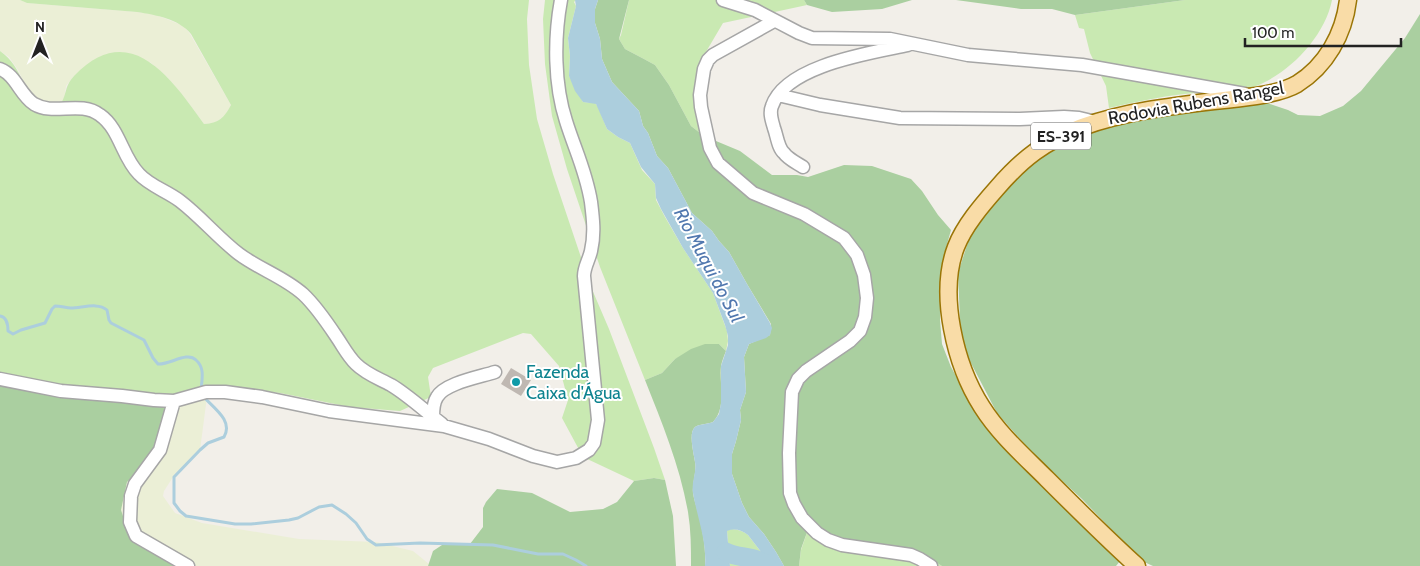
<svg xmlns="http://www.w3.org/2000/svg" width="1420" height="566" font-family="Cabin,sans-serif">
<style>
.farmland{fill:#ebefd6}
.grass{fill:#c9e9b2}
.forest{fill:#aacfa0}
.water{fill:#accedd}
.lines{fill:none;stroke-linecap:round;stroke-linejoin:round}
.stream{stroke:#accedd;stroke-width:3}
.river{stroke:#accedd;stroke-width:19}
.building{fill:#bfb8b2}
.minor-casing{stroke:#a6a6a6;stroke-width:15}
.major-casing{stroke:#9a7506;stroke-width:19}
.minor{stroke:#fff;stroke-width:12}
.major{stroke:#f9dca7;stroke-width:16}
.culture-dot{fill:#0f9aa8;stroke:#fff;stroke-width:2}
.labels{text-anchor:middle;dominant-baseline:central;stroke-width:4;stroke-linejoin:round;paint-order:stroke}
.shield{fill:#fff;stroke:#646464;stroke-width:1}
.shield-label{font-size:16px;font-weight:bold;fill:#222}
.street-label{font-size:18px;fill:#222;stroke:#fff}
.culture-label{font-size:18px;fill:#0d838f;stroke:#fff;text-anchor:start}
.water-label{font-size:19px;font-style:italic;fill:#5178af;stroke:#fff}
</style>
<rect width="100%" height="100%" fill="#f2efe9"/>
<path class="farmland" d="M0 0H20L27 3 137 12 154 14 184 26 190 34 231 105 225 116 214 123 204 124 188 102 167 77 150 62 74 76 66 86 64 100 59 106 35 101 25 84 18 70 9 57 0 51Z
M208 389 200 450 175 474 164 491 163 496 175 513 202 523 299 539 376 542 413 551 429 564 428 566H181L129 534 121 510 127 482 142 468 168 409Z"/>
<path class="grass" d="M20 0H529L527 19 529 65 537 119 553 174 591 287 609 329 654 448 665 480 654 478 634 481 583 457 562 418 568 400 559 366 531 334 523 333 433 368 428 377 431 397 400 411 350 407 280 393 221 386 168 409 56 389 0 375V51C13 60 17 70 24 83 27 89 32 95 35 101L59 106C68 95 63 88 74 76 130 18 171 78 204 124 219 123 224 118 231 105L191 34C179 19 156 15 137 12L27 3Z
M545 0H576L574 2 576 6 568 38 570 56 569 76 583 102 595 103 598 107 607 129 618 137 630 143 642 170 655 184 656 200 665 217 683 248 713 293 727 331 728 341 726 351 719 344 675 359 662 373 645 380 600 267 567 169 552 116 545 64 543 19Z
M629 0H804L807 5 723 23 700 62 704 136 691 126 669 85 655 65 644 59 625 49 619 39 621 35Z
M1185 0H1332C1325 36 1290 73 1256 86 1236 93 1206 92 1184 94 1159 97 1134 102 1109 108L1106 86 1090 53 1084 29 1079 28 1075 15Z
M810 524 875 547 889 545 919 552 942 566H799L801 550Z
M728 529C736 529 742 530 748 535L772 566H730L727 531Z"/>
<path class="forest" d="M598 0H629L619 39 625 49 644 59 655 65 669 85 691 126 704 136 740 151 772 175H797L808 177 844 165 872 166 911 179 922 191 938 215 951 230 944 255 941 281 940 320 942 344 951 367 978 416 1023 466 1120 561 1116 566H942L919 552 889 545 875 547 844 541 810 524 801 549 799 566H784L776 552 764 534 749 517 742 503 732 474V454L736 441 741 420 740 410 746 392 744 357 749 344 770 335 771 324 747 284 729 252 719 241 712 231 692 213 668 168 657 156 648 133 643 126 639 111 612 82 602 59 600 39 595 23V9Z
M804 0H912L882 9 832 12 807 5Z
M956 0H1185L1075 15 1052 9H1021Z
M1420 14V566H1153L1142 561 1082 499 1034 455 997 413 961 344 958 273 969 239 981 212 1005 184 1069 135 1155 114 1261 101 1288 110 1298 115 1320 116 1343 106 1361 91 1405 38Z
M705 344H719L726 351C724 356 722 361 721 366 719 385 727 406 713 422 708 424 699 424 695 427 688 433 694 454 695 462 697 472 692 482 693 493 694 500 697 508 699 516 703 532 706 549 705 566H691C691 548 691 530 688 512 680 466 662 423 645 380L662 373 675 359 691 349Z
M0 375 56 389 134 393 168 409 157 448 142 468 127 482 121 510 129 534 181 566H0Z
M654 478 665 480 673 516 676 566H428L433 551 442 545 470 544 483 527V508L486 502 497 489 532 493 570 512 603 509 617 502 634 481Z"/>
<path class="water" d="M575 0H598L595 9V23L600 39 602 59 612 82 639 111 643 126 648 133 657 156 668 168 692 213 712 231 719 241 729 252 747 284 770 323 772 328 770 335 766 338 749 344 744 357 746 392 740 410 741 420 736 441 732 454V474L742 503 749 517 764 534 776 552 784 566H772L748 535C742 530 734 528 727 531L730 566H705C707 541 697 517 693 493 691 482 697 472 695 462 694 454 688 433 695 427 699 424 708 424 713 422L719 414 721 403V366L728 345V336L725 325 713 293 683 248 661 209 656 198 655 184 641 167 630 143 618 137 607 129 596 104 583 102 575 91 569 76 570 56 568 38 576 6Z"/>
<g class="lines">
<path class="stream" d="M0 316C7 317 8 324 8 331L13 334 21 330 45 323 52 309 55 306C61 306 66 308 71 308 82 308 98 302 107 310L109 320 111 323 144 340 153 358 158 364C170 365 187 351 196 360 205 368 202 379 201 390
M202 395C212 407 234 420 224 437L208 443 200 450 174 477V503L180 511 186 516 235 524H251L289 520 298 518 319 507 332 505 346 514 356 523 367 539 376 545 420 543 493 545 538 554H563L576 560 586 566"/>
<path class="river" d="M726 552C739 559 755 555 767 566"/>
</g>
<path class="building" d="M511 368 531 380 521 396 501 384Z"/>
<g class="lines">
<g class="minor-casing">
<path id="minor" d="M723 0 755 10 799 33 812 38 890 39 968 55 1082 65 1245 94
M774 21 713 55 708 60 704 69 700 95 701 107 710 148 718 163 753 193 804 214 844 238 857 255 864 275 867 298 865 317 860 331 850 341 806 371 798 379 792 392 789 453 790 493 794 504 802 518 817 533 828 540 842 545 911 555 920 559 931 566
M0 69C16 75 20 95 34 104 54 116 80 100 100 115 120 129 122 157 139 174 150 186 167 191 180 201 201 217 218 238 239 254 259 269 284 277 303 294 317 307 328 324 338 339 344 348 348 356 356 364 366 374 378 378 391 385 408 395 426 412 442 424
M778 95 820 105 900 118 1020 119 1064 117 1079 118 1096 122
M803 167C797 163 788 159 784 153 778 148 777 136 774 128 772 121 769 113 772 106 786 65 871 53 908 45
M0 379 61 391 122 396 154 400 174 401 206 392H225L262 397 329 411 444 426 489 439 533 456 557 462 576 458 589 450 594 443 598 420 584 276C584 267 589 260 591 251 595 234 593 218 591 202 586 171 575 150 566 121 554 84 554 38 561 0
M174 401 160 450 135 484 131 496 130 522 136 536 188 566
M433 417C433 411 433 403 437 397 445 383 480 377 495 372"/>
</g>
<g class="major-casing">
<path id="major" d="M1137 566C1106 538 1077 509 1047 479 1024 456 999 434 982 407 955 365 938 294 956 247 964 226 982 205 997 188 1022 159 1045 141 1082 127 1137 107 1197 104 1256 96 1269 94 1285 91 1297 84 1326 66 1344 34 1348 0"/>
</g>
<use href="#minor" class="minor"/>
<use href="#major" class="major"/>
</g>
<circle class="culture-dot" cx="516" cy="382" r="5"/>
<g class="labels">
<rect class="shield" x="1031" y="122.5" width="60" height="27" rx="4"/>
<g class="shield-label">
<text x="1061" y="136">ES-391</text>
</g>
<g class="street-label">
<text transform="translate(1196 103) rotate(-10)">Rodovia Rubens Rangel</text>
</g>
<g class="culture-label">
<text x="526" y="372">Fazenda<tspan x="526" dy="21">Caixa d'Água</tspan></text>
</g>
<g class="water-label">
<text transform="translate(709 265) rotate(62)">Rio Muqui do Sul</text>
</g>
</g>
<g transform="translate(40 40)" stroke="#ffffff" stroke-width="4" paint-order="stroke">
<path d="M0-4L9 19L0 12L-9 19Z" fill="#222222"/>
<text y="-8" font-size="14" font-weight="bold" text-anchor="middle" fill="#222222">N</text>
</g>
<path d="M1245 38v8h156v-8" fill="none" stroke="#222222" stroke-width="2.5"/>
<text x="1252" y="38" font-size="15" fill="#222222" stroke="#ffffff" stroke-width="4" paint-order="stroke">100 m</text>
</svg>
